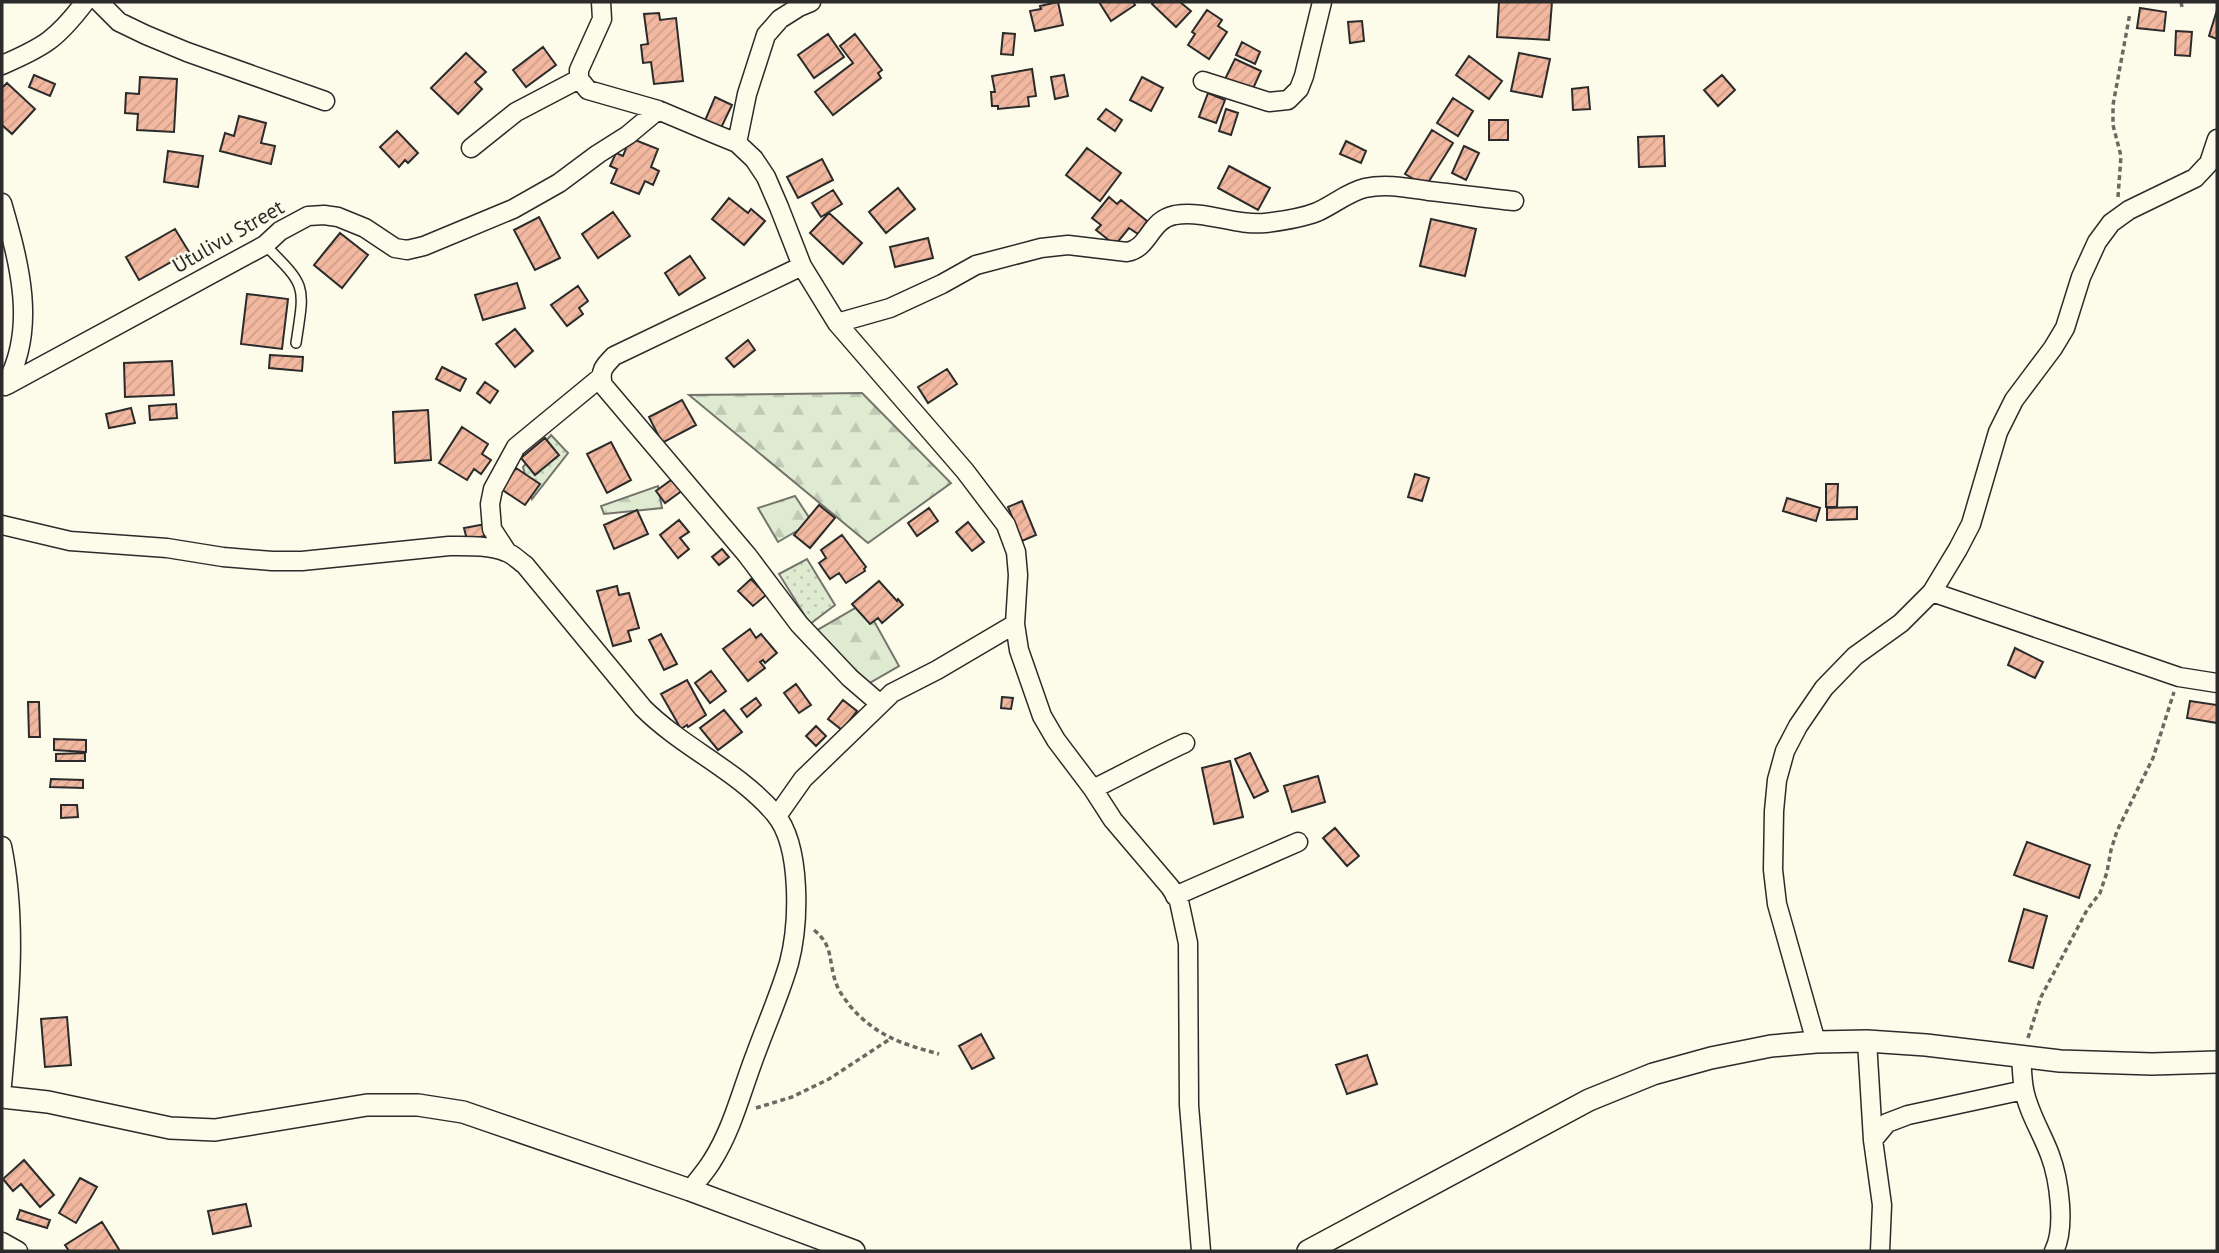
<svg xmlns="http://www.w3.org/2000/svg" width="2219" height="1253" font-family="'PT Sans',sans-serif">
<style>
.forest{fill:url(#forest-firs);stroke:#74746e;stroke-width:2}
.park{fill:url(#park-dots);stroke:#74746e;stroke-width:2}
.building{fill:url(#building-hatch);stroke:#2b2b2b;stroke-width:2}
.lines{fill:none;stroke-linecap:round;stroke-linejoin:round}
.service-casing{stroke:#2b2b2b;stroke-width:12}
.minor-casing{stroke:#2b2b2b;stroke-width:21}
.tertiary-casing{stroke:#2b2b2b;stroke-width:24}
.path{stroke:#6a6964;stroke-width:3.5;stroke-dasharray:5 3.5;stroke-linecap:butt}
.service{stroke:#fdfbea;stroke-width:9}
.minor{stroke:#fdfbea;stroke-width:18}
.tertiary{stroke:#fdfbea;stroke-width:21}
.labels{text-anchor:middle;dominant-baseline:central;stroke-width:5;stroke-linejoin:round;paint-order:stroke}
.street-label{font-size:21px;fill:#2b2b2b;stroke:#fdfbea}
</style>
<defs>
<pattern id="forest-firs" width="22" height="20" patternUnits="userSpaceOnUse" patternTransform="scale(1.75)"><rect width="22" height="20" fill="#deebd1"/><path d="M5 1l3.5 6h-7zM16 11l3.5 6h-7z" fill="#bfcab4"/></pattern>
<pattern id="park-dots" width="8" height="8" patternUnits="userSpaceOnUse" patternTransform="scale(1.75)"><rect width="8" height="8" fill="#deebd1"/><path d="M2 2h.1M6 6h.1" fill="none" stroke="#bfcab4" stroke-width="1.8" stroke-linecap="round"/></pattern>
<pattern id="building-hatch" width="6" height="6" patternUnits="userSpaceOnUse" patternTransform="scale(1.75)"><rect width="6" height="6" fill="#f2b8a0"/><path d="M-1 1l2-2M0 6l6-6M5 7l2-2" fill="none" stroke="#d09e8a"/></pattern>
</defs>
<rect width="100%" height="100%" fill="#fdfbea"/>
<path class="forest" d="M862 393 951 483 868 543 689 395Z
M658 486 662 508 604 514 601 506Z
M795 496 812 522 778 542 758 508Z
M864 603 899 666 866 685 809 635Z"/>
<path class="park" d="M551 435 568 453 532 499 523 467Z
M807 559 835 605 810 624 779 574Z"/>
<path class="building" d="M1058 2 1063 25 1035 31 1030 11 1041 9 1040 6Z
M1099 2H1133L1135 5 1111 21Z
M1154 2H1180L1191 11 1176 27 1152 4Z
M1499 2H1552L1549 40 1497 37Z
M2140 8 2166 12 2164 31 2137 28Z
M1207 10 1222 20 1218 26 1227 32 1209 59 1188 45 1195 34 1192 32Z
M2217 10V39L2209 36Z
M659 13 660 20 676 18 683 81 654 84 651 62 643 63 641 45 648 44 644 14Z
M1362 21 1364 41 1350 43 1348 22Z
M2176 31 2192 32 2190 56 2175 55Z
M1003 33 1015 34 1013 55 1001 54Z
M828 34 844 57 814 78 798 55Z
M855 34 882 70 878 73 881 78 833 115 815 92 853 63 840 46Z
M1242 42 1260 52 1255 64 1236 55Z
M543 47 556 65 526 87 513 70Z
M466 53 486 72 475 82 482 89 458 114 431 88Z
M1519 53 1550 59 1542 97 1511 91Z
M1469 56 1502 81 1489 99 1456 75Z
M1235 59 1261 71 1251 93 1224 81Z
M1032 69 1036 96 1028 97 1029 106 998 109V106H992L991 92H995L992 76Z
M34 75 55 84 50 96 29 87Z
M1064 75 1068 96 1055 99 1051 77Z
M1722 75 1735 90 1718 106 1704 90Z
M140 77 177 79 174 132 137 130 138 114 125 113 126 93 139 94Z
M1142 77 1163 88 1151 111 1130 100Z
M7 83 35 109 12 134 2 125V88Z
M1588 87 1590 109 1573 110 1572 89Z
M1208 93 1225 100 1216 123 1199 117Z
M715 97 732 105 720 130 704 123Z
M1453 98 1473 111 1458 136 1437 123Z
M1106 109 1122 120 1115 131 1098 119Z
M1226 109 1238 113 1231 135 1219 131Z
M239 116 266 123 261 143 275 146 271 164 220 151 225 133 234 136Z
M1489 120H1508V140H1489Z
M1432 130 1453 143 1426 186 1405 174Z
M397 131 418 153 408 163 405 160 399 167 380 147Z
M1664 136 1665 166 1639 167 1638 137Z
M630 138 658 149 651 167 659 171 653 185 645 181 639 194 611 183 617 169 610 166 616 153 623 156Z
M1346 141 1366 151 1361 163 1340 154Z
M1464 146 1479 153 1466 180 1452 173Z
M1087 148 1121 173 1100 201 1066 175Z
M168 151 203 156 198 187 164 182Z
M822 159 833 180 798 198 787 177Z
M1229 166 1270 188 1258 210 1218 188Z
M898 188 915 209 886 233 869 212Z
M833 190 842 204 821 217 812 203Z
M1109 197 1117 204 1121 200 1147 221 1138 234 1129 228 1115 245 1096 230 1101 225 1092 218Z
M729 198 748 213 751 209 765 221 744 245 712 219Z
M613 212 630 236 598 258 582 234Z
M829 213 862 243 843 264 810 233Z
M539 217 560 258 535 270 514 230Z
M1431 219 1476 229 1465 276 1420 266Z
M175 229 189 252 139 280 126 257Z
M340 233 368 255 342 288 314 265Z
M928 238 933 258 895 267 890 247Z
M690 256 705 278 679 295 665 273Z
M517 283 525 308 483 320 475 295Z
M578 286 588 301 579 308 583 314 567 326 551 305Z
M247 294 288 299 282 349 241 344Z
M515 329 533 351 515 367 496 344Z
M748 340 755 350 734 367 726 358Z
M270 355 303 357 302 371 269 368Z
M172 361 174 395 125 397 124 363Z
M442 367 466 379 460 391 436 379Z
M947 369 957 384 928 403 918 387Z
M485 382 498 391 490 403 477 393Z
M682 400 696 425 662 443 649 417Z
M176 404 177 418 150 420 149 406Z
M131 408 135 423 109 428 106 414Z
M428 410 431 460 395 463 393 412Z
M462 427 488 444 482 454 491 460 481 474 474 469 467 480 439 463Z
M545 438 559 455 535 475 521 458Z
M611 442 631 480 607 493 587 454Z
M516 468 540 484 525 505 501 489Z
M1415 474 1429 478 1422 501 1408 497Z
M674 478 683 490 665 503 656 491Z
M1826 484H1838L1837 507H1826Z
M1787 498 1820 508 1816 521 1783 511Z
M1022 501 1036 535 1022 541 1008 507Z
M819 505 835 518 810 548 794 535Z
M1857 507V519L1827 520V508Z
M929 508 938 521 917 536 908 523Z
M637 510 648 534 614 549 604 525Z
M679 520 689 532 680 538 689 549 678 558 660 535Z
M968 522 984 542 972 551 956 532Z
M486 524 489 535 467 540 464 528Z
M842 535 866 567 864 569 865 571 846 583 839 573 830 579 819 563 826 558 821 550Z
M722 549 729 557 719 565 712 557Z
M751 579 766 595 753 606 738 591Z
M879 581 897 601 898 599 903 605 882 623 878 618 870 624 852 604Z
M617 586 619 595 629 593 639 628 628 631 631 641 613 646 597 591Z
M750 629 756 638 761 634 777 653 765 663 763 660 760 662 765 668 748 681 723 649Z
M661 634 677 664 664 670 649 640Z
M2015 648 2043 662 2035 678 2008 665Z
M711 671 726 691 710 703 695 683Z
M687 680 706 715 688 727 687 725 681 729 661 694Z
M796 684 811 705 799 713 784 693Z
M1002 697 1013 698 1011 709 1001 708Z
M756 698 761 705 747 717 741 709Z
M843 700 857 711 842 730 828 719Z
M2190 701 2217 705V723L2187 718Z
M28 702H39L40 737H29Z
M724 710 742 732 718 750 700 728Z
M816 726 826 736 816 746 806 736Z
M54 739 86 740V752L54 750Z
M85 753V761H56V754Z
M1250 753 1268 791 1254 798 1235 759Z
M1230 761 1243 817 1214 824 1202 768Z
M1318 776 1325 802 1292 812 1284 786Z
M51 779 83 780V788L50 787Z
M61 805H77L78 817 61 818Z
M1335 828 1359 856 1347 866 1323 838Z
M2027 842 2090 865 2079 898 2014 875Z
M2024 909 2047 916 2033 968 2009 961Z
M67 1017 71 1065 45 1067 41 1019Z
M981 1034 994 1058 972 1069 959 1046Z
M1367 1055 1377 1084 1347 1094 1336 1065Z
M24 1160 54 1195 40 1207 21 1184 13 1191 3 1179Z
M80 1178 97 1187 76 1223 59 1213Z
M246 1204 251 1226 213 1234 208 1211Z
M20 1210 50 1220 47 1228 17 1219Z
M102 1222 120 1251H69L65 1245Z"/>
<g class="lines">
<g class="service-casing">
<path id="service" d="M265 245C307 287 305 284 296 343"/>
</g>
<g class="minor-casing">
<path id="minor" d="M99 2 119 22 146 35 187 52 325 101
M601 2 602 19 579 70V79L588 90 658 110 715 134 737 143 754 159 766 177 779 207 802 266 837 323 965 471 1006 525 1016 552 1018 575 1015 624 1019 650 1042 716 1056 740 1093 789 1113 820 1170 887 1179 901 1188 943 1189 1105 1201 1251
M2 65C44 47 57 39 85 2
M1203 81 1269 102 1288 100 1299 89 1304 76 1322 2
M737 143 747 94 766 35 780 19 799 7 811 2
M471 148 516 112 579 79
M2 203C19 262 38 329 5 386
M802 266 614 356C604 366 599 371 603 385L747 555 799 624 850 678 879 703
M837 323 890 308 942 284 976 265 1041 248 1068 245 1127 252C1150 248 1149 220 1175 215 1206 210 1235 226 1265 223 1282 221 1302 218 1317 212 1333 205 1348 192 1365 188 1386 183 1409 188 1429 191 1457 194 1486 198 1514 201
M7 385 265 245 280 231 308 216 324 215 338 217 365 228 395 248 407 250 424 246 513 209 559 183 598 154 628 135 658 110
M2 525 70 541 167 548 223 557 272 561H302L449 546C467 546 489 545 506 552 513 554 519 561 525 565L643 708C683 748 739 771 775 814 802 846 799 925 789 963 780 994 767 1023 756 1053 742 1089 733 1128 712 1161 706 1171 697 1181 690 1190
M507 552 492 529 490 504 493 489 516 447 601 377
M1932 592 2179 677 2217 683
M1093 789C1124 774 1154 757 1185 743
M777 816 803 779 892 693 937 670 1015 624
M2 846C18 924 9 1006 2 1085
M1175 896 1298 842
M1867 1041 1873 1140 1882 1205 1880 1251
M1816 1042 1777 904 1773 870 1774 811 1777 780 1785 751 1798 726 1824 688 1855 656 1901 623 1932 592 1958 549 1971 524 1998 432 2014 400 2053 348 2065 328 2081 277 2097 242 2111 223 2129 210 2195 178 2209 163 2217 139
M2021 1057C2022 1067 2022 1079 2024 1089 2028 1112 2042 1133 2050 1155 2059 1179 2066 1228 2054 1251
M1873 1140 1887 1123 1908 1115 2024 1090
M2 1242 18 1251"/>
</g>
<g class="tertiary-casing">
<path id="tertiary" d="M2 1097 48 1102 170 1128 215 1130 367 1105H418L463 1112 690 1190 854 1251
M1308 1251 1589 1100 1653 1074 1711 1058 1771 1046 1816 1042 1867 1041 1926 1045 2060 1061 2152 1064 2217 1062"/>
</g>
<path class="path" d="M2181 2 2182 7
M2118 197 2121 156 2113 125V105L2130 13
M814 930C834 946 828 961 836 983 839 992 845 999 850 1006 876 1036 902 1044 939 1054
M2028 1038 2041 997 2087 910 2100 893 2107 872 2111 850 2117 831 2153 758 2174 692
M756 1108 792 1097 829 1079 890 1039"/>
<use href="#service" class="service"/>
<use href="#minor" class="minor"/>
<use href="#tertiary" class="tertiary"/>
</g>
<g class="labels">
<g class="street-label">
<text transform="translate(228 236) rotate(-30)">Utulivu Street</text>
</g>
</g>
<rect width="2219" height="1253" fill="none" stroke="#2b2b2b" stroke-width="7"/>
</svg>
